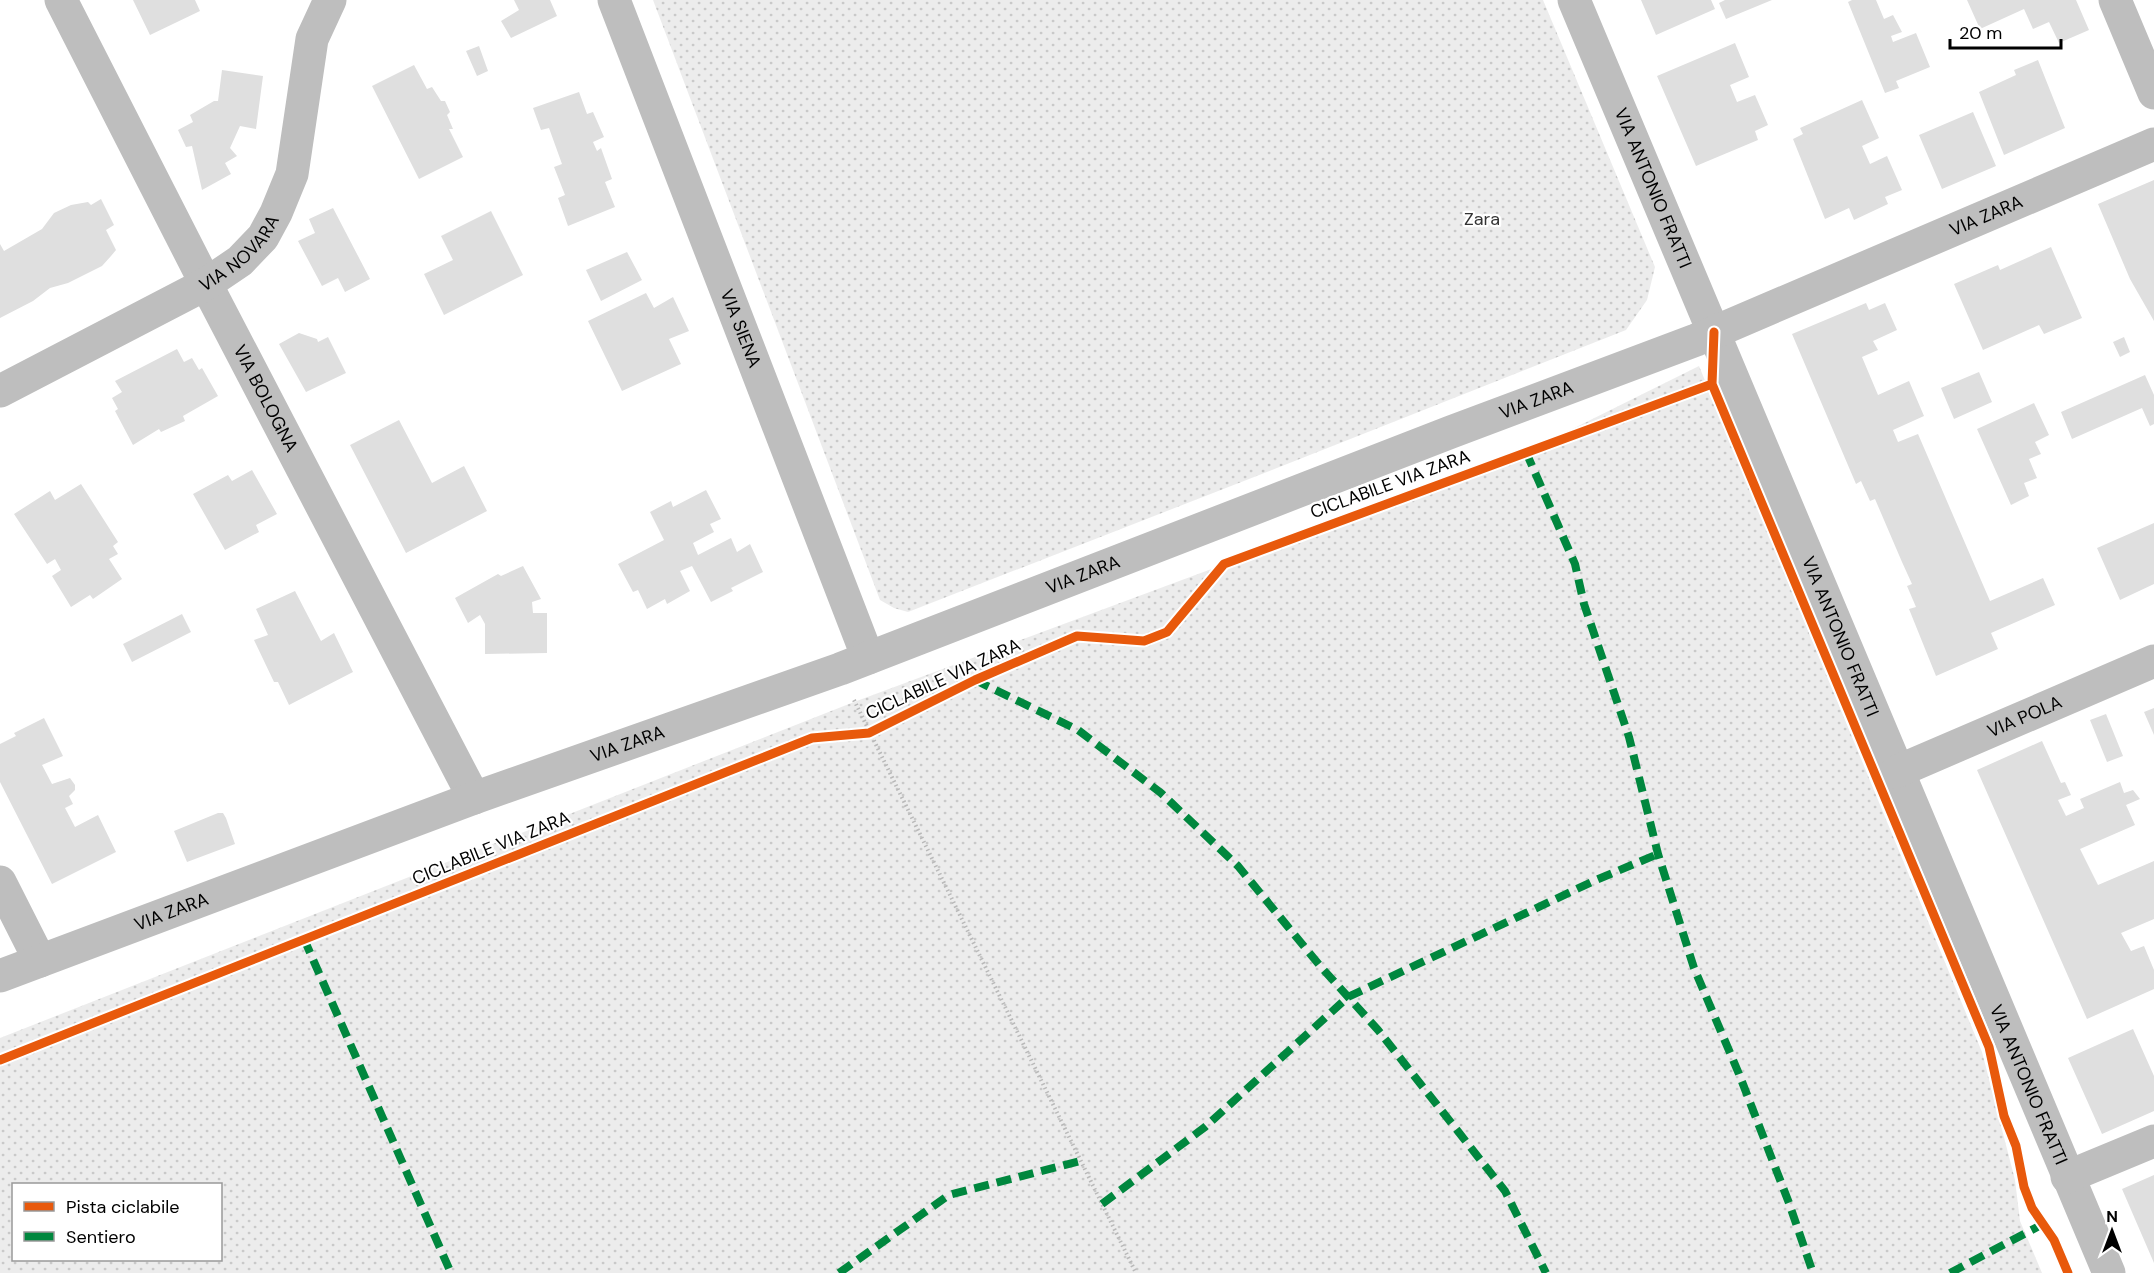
<svg xmlns="http://www.w3.org/2000/svg" width="2154" height="1273" font-family="'DM Sans',sans-serif">
<style>
.park{fill:url(#park-dots);fill-rule:evenodd}
.building{fill:#dfdfdf}
.lines{fill:none;stroke-linecap:round;stroke-linejoin:round}
.path{stroke:#b9b9b9;stroke-width:4;stroke-dasharray:1.5 3;stroke-linecap:butt}
.minor{stroke:#bebebe;stroke-width:33}
.quiet{stroke:#00873e;stroke-width:8;stroke-dasharray:15 8;stroke-linecap:butt}
.cycleway-casing{stroke:#fff;stroke-width:13}
.cycleway{stroke:#e8590c;stroke-width:9}
.labels{text-anchor:middle;dominant-baseline:central;stroke-width:4.5;stroke-linejoin:round;paint-order:stroke}
.street-label{font-size:18px;fill:#000;stroke:#fff}
.park-label{font-size:18px;fill:#333;stroke:#fff}
</style>
<defs>
<pattern id="park-dots" width="8" height="8" patternUnits="userSpaceOnUse" patternTransform="scale(1.5)"><rect width="8" height="8" fill="#ececec"/><path d="M2 2h.1M6 6h.1" fill="none" stroke="#c9c9c9" stroke-width="1.8" stroke-linecap="round"/></pattern>
</defs>
<rect width="100%" height="100%" fill="#fff"/>
<path class="park" d="M653 0H1543L1655 267 1647 300 1626 330 1249 479 908 612 894 608 880 600Z
M1699 366 1982 1052 2015 1180 2020 1221 2042 1273H0V1038L854 702 1526 452ZM14 1184H220V1260H14Z"/>
<path class="building" d="M133 0H195L200 11 150 35Z
M514 0H550L557 16 511 38 501 21 519 10Z
M1641 0H1711L1715 9 1656 35Z
M1725 0H1772L1726 19 1719 3Z
M1852 0H1876L1884 19 1893 15 1902 32 1891 36 1893 42 1916 33 1930 67 1896 81 1899 88 1885 93 1848 2Z
M1967 0H2076L2089 30 2059 43 2049 22 2033 29 2024 9 1980 29Z
M1735 43 1749 77 1730 85 1737 102 1755 95 1768 125 1755 131 1758 140 1696 166 1657 76Z
M479 46 488 71 477 76 466 51Z
M2038 60 2065 128 2004 155 1979 92 2016 75 2014 70Z
M414 65 427 89 432 87 441 101H445L450 112 447 115 453 129H449L463 157 419 179 372 86Z
M222 70 263 76 256 129 240 126 230 148 237 156 225 163 231 174 202 190 192 146 186 147 178 130 193 122 190 115 214 101H218Z
M579 92 587 114 593 112 604 137 593 142 597 151 601 148 612 179 605 182 615 207 568 226 558 198 565 195 554 167 562 164 549 128 541 130 533 108Z
M1862 100 1879 138 1862 146 1870 164 1887 156 1902 190 1885 197 1888 204 1854 220 1849 208 1825 219 1793 139 1803 134 1800 128Z
M1973 112 1996 166 1942 189 1919 135Z
M2154 180V321L2130 279 2098 204Z
M101 199 114 225 106 230 116 250 111 256 102 266 68 283 50 288 33 301 0 318V244L4 251 42 229 54 213 71 205 88 202 91 205Z
M333 208 370 279 345 292 338 278 322 286 298 241 315 233 309 219Z
M491 211 523 275 444 315 424 274 453 260 441 236Z
M2051 247 2082 318 2044 334 2039 325 1983 350 1954 284 1998 265 2000 270Z
M627 252 642 280 601 301 586 270Z
M646 293 654 308 673 297 689 331 669 339 681 364 622 391 588 321Z
M1866 303 1869 310 1885 303 1897 330 1873 341 1878 350 1862 357 1878 395 1909 381 1924 416 1893 430 1898 442 1918 434 1990 601 2043 578 2055 605 1991 633 1998 649 1936 676 1909 609 1916 607 1907 586 1912 584 1902 562 1875 499 1870 501 1861 481 1856 484 1792 334Z
M299 333 317 339 318 342 328 337 346 373 306 392 279 344Z
M2124 337 2130 352 2120 357 2113 342Z
M177 349 184 362 192 358 199 370 202 368 218 396 183 416 185 421 161 432 159 429 133 445 115 411 118 409 112 398 122 392 115 381Z
M1979 372 1992 402 1954 419 1941 388Z
M2145 375 2154 395V424L2150 426 2142 408 2072 439 2061 412Z
M2034 403 2049 435 2035 442 2041 454 2029 459 2037 478 2024 483 2029 496 2011 505 1977 429Z
M399 420 432 483 464 466 487 511 406 553 350 445Z
M252 470 277 514 256 525 259 532 225 550 193 494 228 475 232 481Z
M81 484 118 542 113 546 118 554 109 559 122 579 93 599 90 595 71 607 52 576 61 570 55 559 47 564 14 514 50 491 55 500Z
M706 490 721 519 710 524 714 532 693 543 698 555 731 538 737 552 750 544 763 572 731 588 733 591 711 602 692 566 680 571 690 591 667 604 665 599 647 609 638 590 633 592 618 564 664 540 650 512 671 501 673 507Z
M2154 523V584L2120 600 2097 548Z
M523 566 541 599 532 602 533 613H547V653L485 654V624L480 615 468 623 455 598 498 574 501 576Z
M295 591 321 641 334 633 353 672 289 705 278 682H274L254 640 268 635 256 609Z
M182 614 191 632 132 662 123 644Z
M2154 708V735L2144 712Z
M2106 714 2123 756 2107 762 2090 720Z
M44 718 63 756 42 765 52 784 70 778 75 785V790L69 796 73 804 65 808 75 827 98 815 116 852 52 884 0 782V744L16 736 14 733Z
M2042 741 2061 783 2065 782 2071 795 2058 800 2066 816 2084 808 2080 799 2120 782 2124 793 2133 790 2140 799 2126 805 2135 825 2080 849 2098 885 2154 861V919L2121 933 2131 951 2144 946 2154 970V989L2087 1019 1977 770Z
M218 813H223L226 818 235 844 187 862 174 831Z
M2133 1029 2154 1076V1111L2102 1134 2068 1058Z
M2154 1175V1263L2122 1189Z"/>
<g class="lines">
<path class="path" d="M854 700 1136 1273"/>
<g class="minor">
<path id="s1" d="M61 0 206 284 474 798"/>
<path id="s2" d="M614 0 868 658"/>
<path id="s3" d="M1574 0C1753 424 1927 850 2109 1273"/>
<path d="M2115 0 2154 93"/>
<path id="s4" d="M0 391 206 284 240 261 263 237 276 213 292 174 312 39 330 0"/>
<path id="s5" d="M1896 772 2154 661"/>
<path d="M0 882 40 961"/>
<path id="s6" d="M0 976 474 798 840 669 1451 432 1696 340 2154 144"/>
<path d="M2067 1177 2154 1141"/>
</g>
<path class="quiet" d="M1526 452 1575 564 1584 604 1629 737 1658 854 1694 968 1739 1074 1789 1203 1813 1273
M975 680 1078 730 1161 793 1238 866 1321 967 1378 1030 1505 1191 1546 1273
M304 939 451 1273
M1102 1204 1205 1127 1348 997 1596 880 1658 854
M839 1273 949 1195 1080 1161
M1950 1273 2043 1224"/>
<g class="cycleway-casing">
<path id="cycleway" d="M1714 332 1712 384 1989 1047 2004 1116 2016 1146 2024 1187 2032 1208 2054 1240 2068 1273
M0 1060 812 738 869 733 975 680 1077 636 1144 641 1167 632 1224 564 1712 384"/>
</g>
<use href="#cycleway" class="cycleway"/>
</g>
<g class="labels">
<g class="street-label">
<text stroke="none"><textPath href="#s3" startOffset="204">VIA ANTONIO FRATTI</textPath></text>
<text stroke="none"><textPath href="#s6" startOffset="2127">VIA ZARA</textPath></text>
<text stroke="none"><textPath href="#s4" startOffset="278">VIA NOVARA</textPath></text>
<text stroke="none"><textPath href="#s2" startOffset="352">VIA SIENA</textPath></text>
<text stroke="none"><textPath href="#s1" startOffset="448">VIA BOLOGNA</textPath></text>
<text stroke="none"><textPath href="#s6" startOffset="1641">VIA ZARA</textPath></text>
<text transform="translate(1390 484) rotate(-20)">CICLABILE VIA ZARA</text>
<text stroke="none"><textPath href="#s6" startOffset="1155">VIA ZARA</textPath></text>
<text stroke="none"><textPath href="#s3" startOffset="690">VIA ANTONIO FRATTI</textPath></text>
<text transform="translate(943 679) rotate(-25)">CICLABILE VIA ZARA</text>
<text stroke="none"><textPath href="#s5" startOffset="140">VIA POLA</textPath></text>
<text stroke="none"><textPath href="#s6" startOffset="669">VIA ZARA</textPath></text>
<text transform="translate(491 848) rotate(-22)">CICLABILE VIA ZARA</text>
<text stroke="none"><textPath href="#s6" startOffset="183">VIA ZARA</textPath></text>
<text stroke="none"><textPath href="#s3" startOffset="1176">VIA ANTONIO FRATTI</textPath></text>
</g>
<g class="park-label">
<text x="1482" y="219">Zara</text>
</g>
</g>
<rect x="12" y="1183" width="210" height="78" fill="#ffffff" stroke="#999999" stroke-width="1.5"/>
<rect x="24" y="1202" width="30" height="9" fill="#e8590c" stroke="#999999" stroke-width="1.5"/>
<text x="66" y="1213" font-size="18" fill="#000000">Pista ciclabile</text>
<rect x="24" y="1232" width="30" height="9" fill="#00873e" stroke="#999999" stroke-width="1.5"/>
<text x="66" y="1243" font-size="18" fill="#000000">Sentiero</text>
<g transform="translate(2112 1231)" stroke="#ffffff" stroke-width="4.5" paint-order="stroke">
<path d="M0-4.5L10 22L0 15L-10 22Z" fill="#000000"/>
<text y="-9" font-size="16" font-weight="bold" text-anchor="middle" fill="#000000">N</text>
</g>
<path d="M1950 39v9h111v-9" fill="none" stroke="#000000" stroke-width="3"/>
<text x="1959" y="39" font-size="18" fill="#000000" stroke="#ffffff" stroke-width="4.5" paint-order="stroke">20 m</text>
</svg>
